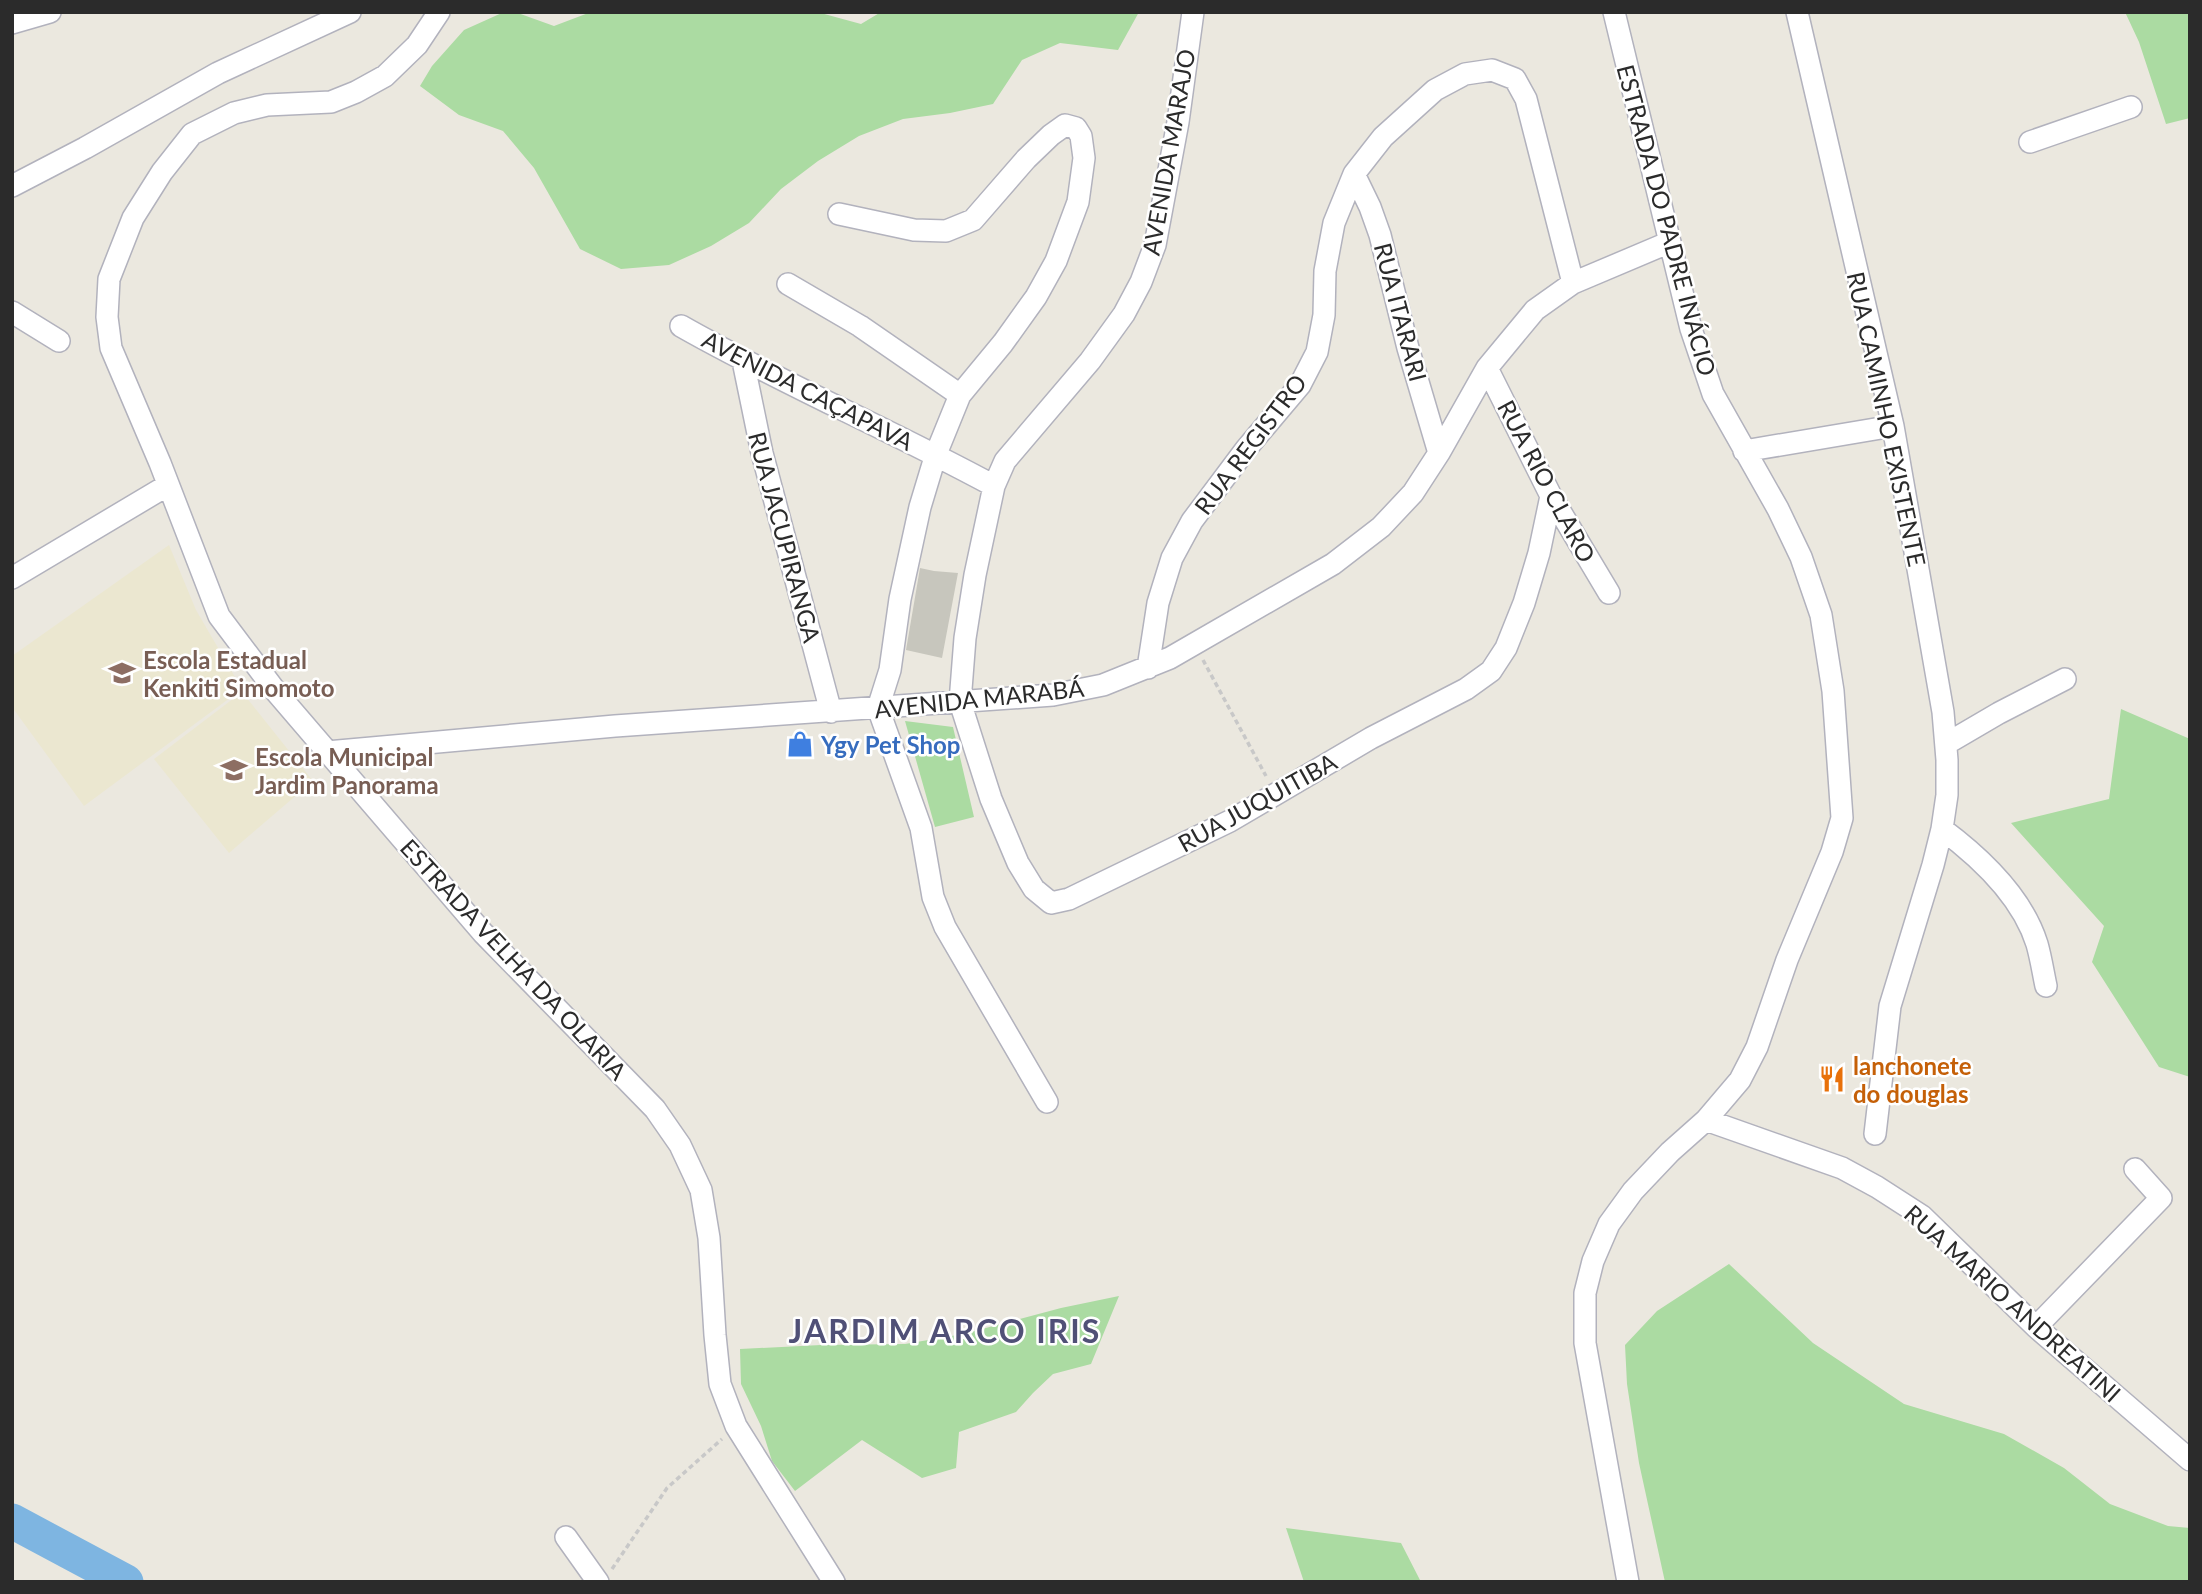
<svg xmlns="http://www.w3.org/2000/svg" width="2202" height="1594" font-family="Lato,sans-serif">
<style>
.education{fill:#ebe7d0}
.green{fill:#abdba2}
.lines{fill:none;stroke-linecap:round;stroke-linejoin:round}
.river{stroke:#7eb5e1;stroke-width:35}
.building{fill:#c7c6bd}
.minor-casing{stroke:#b2b2bd;stroke-width:24}
.path{stroke:#c8c8c8;stroke-width:3.5;stroke-dasharray:5 3.5;stroke-linecap:butt}
.minor{stroke:#fff;stroke-width:21}
.labels{text-anchor:middle;dominant-baseline:central;stroke-width:5;stroke-linejoin:round;paint-order:stroke}
.street-label{font-size:24px;fill:#2b2b2b;stroke:#fff}
.education-label{font-size:24px;font-weight:bold;fill:#785e54;stroke:#fff;text-anchor:start}
.shop-label{font-size:24px;font-weight:bold;fill:#366cbe;stroke:#fff;text-anchor:start}
.food-label{font-size:24px;font-weight:bold;fill:#c56008;stroke:#fff;text-anchor:start}
.district-label{font-size:32px;font-weight:bold;letter-spacing:2px;fill:#505077;stroke:#fff}
</style>
<rect width="100%" height="100%" fill="#ebe8df"/>
<path class="education" d="M169 545 196 610 242 689 84 806 12 707V656Z
M242 692 313 781 229 853 154 759Z"/>
<path class="green" d="M504 12H515L554 26 591 12H817L861 24 881 12H1139L1118 50 1060 43 1022 60 993 104 950 113 903 119 859 136 818 161 781 189 749 223 711 246 669 265 621 269 580 249 534 168 503 131 459 115 420 86 432 66 464 30Z
M2125 12H2190V118L2166 124 2139 42Z
M2121 709 2190 739V1077L2159 1067 2092 962 2104 926 2011 823 2109 799Z
M905 721 953 727 974 817 935 827Z
M1729 1264 1813 1343 1904 1404 2004 1434 2064 1468 2110 1504 2168 1526 2190 1528V1582H1665L1639 1463 1627 1384 1625 1345 1657 1311Z
M1119 1296 1091 1364 1053 1374 1033 1393 1016 1412 959 1432 956 1468 922 1478 862 1440 795 1491 772 1461 761 1426 741 1384 740 1349 821 1345 905 1344 963 1334 1061 1308Z
M1286 1528 1401 1543 1421 1582H1304Z"/>
<g class="lines">
<path class="river" d="M12 1521 126 1582"/>
</g>
<path class="building" d="M920 568 934 571 958 573 942 658 906 650Z"/>
<g class="lines">
<g class="minor-casing">
<path id="minor" d="M439 12 417 45 385 76 356 92 331 102 267 105 234 113 192 134 162 172 133 218 109 279 107 317 111 348 160 463 219 616 277 693 483 933 655 1109 680 1145 701 1190 709 1238 715 1335 720 1384 736 1426 834 1582
M1193 12 1178 122 1155 245 1141 282 1124 314 1090 361 1005 461 994 486 975 575 965 638 960 702 991 799 1018 863 1034 889 1051 903 1069 899 1230 821 1371 738 1466 689 1491 671 1506 648 1524 603 1539 553 1551 496
M1614 12 1691 329 1713 394 1778 509 1801 557 1821 615 1833 691 1842 818 1832 852 1787 960 1757 1047 1740 1080 1706 1120 1670 1152 1633 1191 1609 1224 1593 1261 1585 1293V1343L1628 1582
M1797 12 1893 426 1943 712 1947 760V795L1942 829 1933 865 1890 1006 1875 1134
M12 23 50 12
M2030 142 2131 107
M1354 174 1370 207 1380 235 1408 348 1439 453
M12 186 85 148 218 73 350 12
M839 214 914 230 946 231 973 220 1026 159 1051 135 1065 125 1076 128 1081 136 1084 158 1078 202 1056 261 1036 297 1003 343 960 395 936 454 920 507 900 599 890 670 878 708 921 828 933 897 945 927 1047 1102
M788 284 860 326 960 395
M12 312 59 341
M681 326C783 384 891 430 994 486
M743 361 762 453 831 712
M1487 368 1551 496 1609 593
M1744 451 1893 426
M12 578 168 485
M1148 668 1158 603 1172 558 1192 521 1246 449 1300 385 1317 352 1324 315 1325 271 1334 223 1354 174 1383 137 1435 90 1465 74 1492 70 1515 79 1526 99 1573 283
M1946 744 1999 713 2065 679
M327 752 615 726 1053 695 1103 685 1170 658 1333 564 1381 527 1413 493 1439 453 1487 368 1535 310 1573 283 1670 242
M1942 829C1981 858 2022 896 2037 944 2041 958 2043 972 2046 986
M1706 1120 1842 1168 1877 1187 1922 1216 2036 1327 2190 1460
M2036 1327 2161 1198 2135 1169
M566 1537 598 1582"/>
</g>
<path class="path" d="M1203 660 1266 776
M612 1569 667 1488 722 1439"/>
<use href="#minor" class="minor"/>
</g>
<defs>
<g id="school-bare" transform="scale(2.1)"><path d="M0-5L7-2L0 1L-7-2ZM-4 1L0 2.5L4 1V4Q0 6-4 4Z" fill="#8d6e63" stroke="#fff" stroke-width="2.5" paint-order="stroke"/></g>
<g id="shop-bare" transform="scale(2.1)"><path d="M-5-2.5h2.3a2.7 3.5 0 0 1 5.4 0H5L5.5 6h-11ZM-1.5-2.5h3a1.5 2.3 0 0 0-3 0Z" fill="#3f7fe0" stroke="#fff" stroke-width="2.5" paint-order="stroke"/></g>
<g id="restaurant-bare" transform="scale(2.1)"><path d="M-5-6h1v4h1v-4h1v4h1v-4h1v5L-1.5 .5V6h-2V.5L-5-1ZM5-6V6H3V1.5H1.5Q1.5-4 5-6Z" fill="#e8710a" stroke="#fff" stroke-width="2.5" paint-order="stroke"/></g>
</defs>
<g fill-rule="evenodd">
<use href="#school-bare" x="122" y="673"/>
<use href="#shop-bare" x="800" y="744"/>
<use href="#school-bare" x="234" y="770"/>
<use href="#restaurant-bare" x="1832" y="1079"/>
</g>
<g class="labels">
<g class="street-label">
<text transform="translate(1168 152) rotate(-80)">AVENIDA MARAJO</text>
<text transform="translate(1667 220) rotate(75)">ESTRADA DO PADRE INÁCIO</text>
<text transform="translate(1401 312) rotate(75)">RUA ITARARI</text>
<text transform="translate(808 390) rotate(27)">AVENIDA CAÇAPAVA</text>
<text transform="translate(1887 419) rotate(78)">RUA CAMINHO EXISTENTE</text>
<text transform="translate(1250 444) rotate(-53)">RUA REGISTRO</text>
<text transform="translate(1547 481) rotate(62)">RUA RIO CLARO</text>
<text transform="translate(785 537) rotate(75)">RUA JACUPIRANGA</text>
<text transform="translate(979 698) rotate(-6)">AVENIDA MARABÁ</text>
<text transform="translate(1257 802) rotate(-29)">RUA JUQUITIBA</text>
<text transform="translate(514 959) rotate(47)">ESTRADA VELHA DA OLARIA</text>
<text transform="translate(2013 1303) rotate(42)">RUA MARIO ANDREATINI</text>
</g>
<g class="education-label">
<text x="143" y="659">Escola Estadual<tspan x="143" dy="28">Kenkiti Simomoto</tspan></text>
<text x="255" y="756">Escola Municipal<tspan x="255" dy="28">Jardim Panorama</tspan></text>
</g>
<g class="shop-label">
<text x="821" y="744">Ygy Pet Shop</text>
</g>
<g class="food-label">
<text x="1853" y="1065">lanchonete<tspan x="1853" dy="28">do douglas</tspan></text>
</g>
<g class="district-label">
<text x="945" y="1330">JARDIM ARCO IRIS</text>
</g>
</g>
<rect width="2202" height="1594" fill="none" stroke="#2b2b2b" stroke-width="28"/>
</svg>
